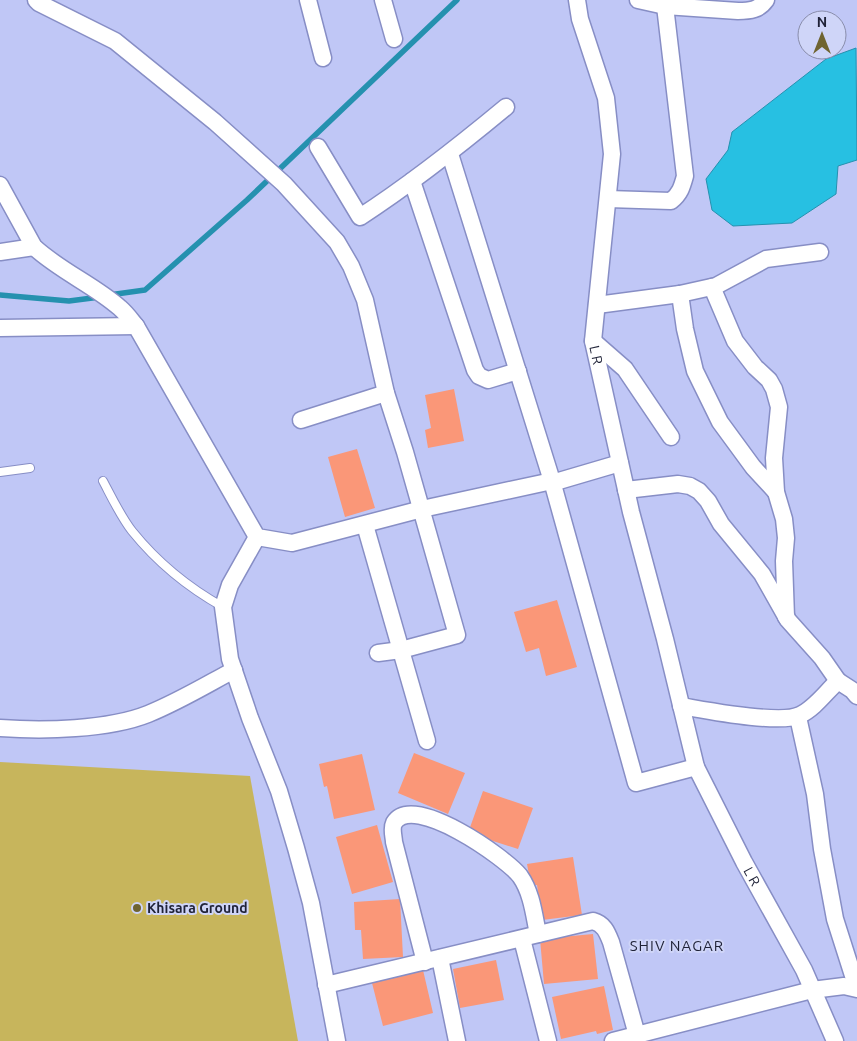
<svg xmlns="http://www.w3.org/2000/svg" width="857" height="1041" font-family="Ubuntu,sans-serif">
<style>
.green{fill:#c7b55c}
.water{fill:#27c0e2;stroke:#2591af}
.lines{fill:none;stroke-linecap:round;stroke-linejoin:round}
.stream{stroke:#2591af;stroke-width:5.5}
.building{fill:#fa9778}
.lane-casing{stroke:#878ec5;stroke-width:10}
.street-casing{stroke:#878ec5;stroke-width:19}
.lane{stroke:#fff;stroke-width:8}
.street{stroke:#fff;stroke-width:16}
.poi-dot{fill:#6f6431;stroke:#cfd5f8;stroke-width:2}
.labels{text-anchor:middle;dominant-baseline:central;stroke-width:4;stroke-linejoin:round;paint-order:stroke}
.street-label{font-size:14px;fill:#1f2237;stroke:#cfd5f8}
.poi-label{font-size:14px;font-weight:bold;fill:#1f2237;stroke:#cfd5f8;text-anchor:start}
.neighbourhood-label{font-size:15px;letter-spacing:1px;fill:#1f2237;stroke:#cfd5f8}
</style>
<rect width="100%" height="100%" fill="#c0c7f6"/>
<path class="green" d="M0 762 250 776 298 1041H0Z"/>
<path class="water" d="M856 48 857 160 838 166 836 194 792 223 733 226 712 210 706 179 728 150 732 132 826 59Z"/>
<g class="lines">
<path class="stream" d="M0 295 69 301 100 297
M109 295 145 290 247 200 457 0"/>
</g>
<path class="building" d="M454 389 464 441 428 448 425 430 431 428 425 395Z
M357 449 375 508 345 517 328 457Z
M557 600 577 667 546 676 539 648 526 652 514 612Z
M414 753 465 773 448 814 398 793Z
M362 754 375 810 334 819 327 786 324 787 319 764Z
M483 791 533 808 518 849 468 833Z
M377 825 393 882 352 894 336 837Z
M573 857 582 915 542 920 537 885 531 886 527 864Z
M400 899 403 957 363 959 361 930H355L354 902Z
M593 934 598 979 544 984 540 939Z
M496 960 504 1000 460 1008 453 969Z
M423 970 433 1013 383 1026 372 983Z
M604 986 613 1030 597 1034 596 1031 561 1039 552 997Z"/>
<g class="lines">
<g class="lane-casing">
<path id="lane" d="M0 472 30 468
M103 481C112 498 121 517 132 531 157 562 189 588 223 607"/>
</g>
<g class="street-casing">
<g id="street">
<path d="M36 0 39 3 115 41 215 122 284 184 337 242 351 266 365 300 386 393 405 452 457 635 401 650 378 653"/>
<path d="M308 0 323 58"/>
<path d="M383 0 394 39"/>
<path id="s1" d="M577 0 580 19 606 98 612 154 593 341 631 512 665 639 696 767 744 862 804 970 835 1041"/>
<path d="M638 0 665 6 738 11C750 11 759 10 766 0"/>
<path d="M318 147 360 217C411 184 459 146 506 107"/>
<path d="M450 154 552 481 636 783 696 767"/>
<path d="M412 181 475 370 479 376 488 380 518 371"/>
<path d="M0 185 34 247C60 271 94 285 120 308 126 313 131 320 136 326L257 537 292 543 422 509 552 481"/>
<path d="M608 199 671 201C680 194 682 187 685 176L665 6"/>
<path d="M0 252 34 247"/>
<path d="M712 287 735 341 755 367 769 380 774 389 779 407 774 458 776 492 784 519 786 538 784 561 786 617"/>
<path d="M680 294 685 329 695 371 720 422 753 467 776 492"/>
<path d="M597 305 680 294 716 286 766 259 820 252"/>
<path d="M0 328 136 326"/>
<path d="M593 341 625 369 671 437"/>
<path d="M301 420 386 393"/>
<path d="M552 483 620 463"/>
<path d="M626 490 678 484 690 486 699 491 708 501 721 524 762 574 788 620 822 658 838 681"/>
<path d="M365 525 427 741"/>
<path d="M257 537 230 585 223 607 230 659 250 718 279 791 296 848 311 903 337 1041"/>
<path d="M681 706C705 710 780 725 800 715 815 708 826 692 838 681L852 690 857 696"/>
<path d="M798 717 815 794 822 849 835 919 857 988"/>
<path d="M0 728C43 731 108 730 148 714 178 702 206 685 234 670"/>
<path d="M522 939 548 1041"/>
<path d="M440 958 457 1041"/>
<path d="M425 962 394 842C394 837 391 829 394 823 413 792 506 858 520 876 532 893 534 915 538 934"/>
<path d="M326 985 593 921C604 924 607 932 611 942L637 1035"/>
<path d="M613 1041 812 990 844 986 857 989"/>
</g>
</g>
<use href="#lane" class="lane"/>
<use href="#street" class="street"/>
</g>
<circle class="poi-dot" cx="137" cy="908" r="5"/>
<g class="labels">
<g class="street-label">
<text stroke="none"><textPath href="#s1" startOffset="361">L R</textPath></text>
<text stroke="none"><textPath href="#s1" startOffset="908">L R</textPath></text>
</g>
<g class="poi-label">
<text x="147" y="908">Khisara Ground</text>
</g>
<g class="neighbourhood-label">
<text x="677" y="945">SHIV NAGAR</text>
</g>
</g>
<g transform="translate(822 35)"><circle r="24" fill="#cfd5f8" stroke="#898dab"/>
<path d="M0-4L9 19L0 12L-9 19Z" fill="#6f6431"/>
<text y="-8" font-size="14" font-weight="bold" text-anchor="middle" fill="#1f2237">N</text>
</g>
</svg>
